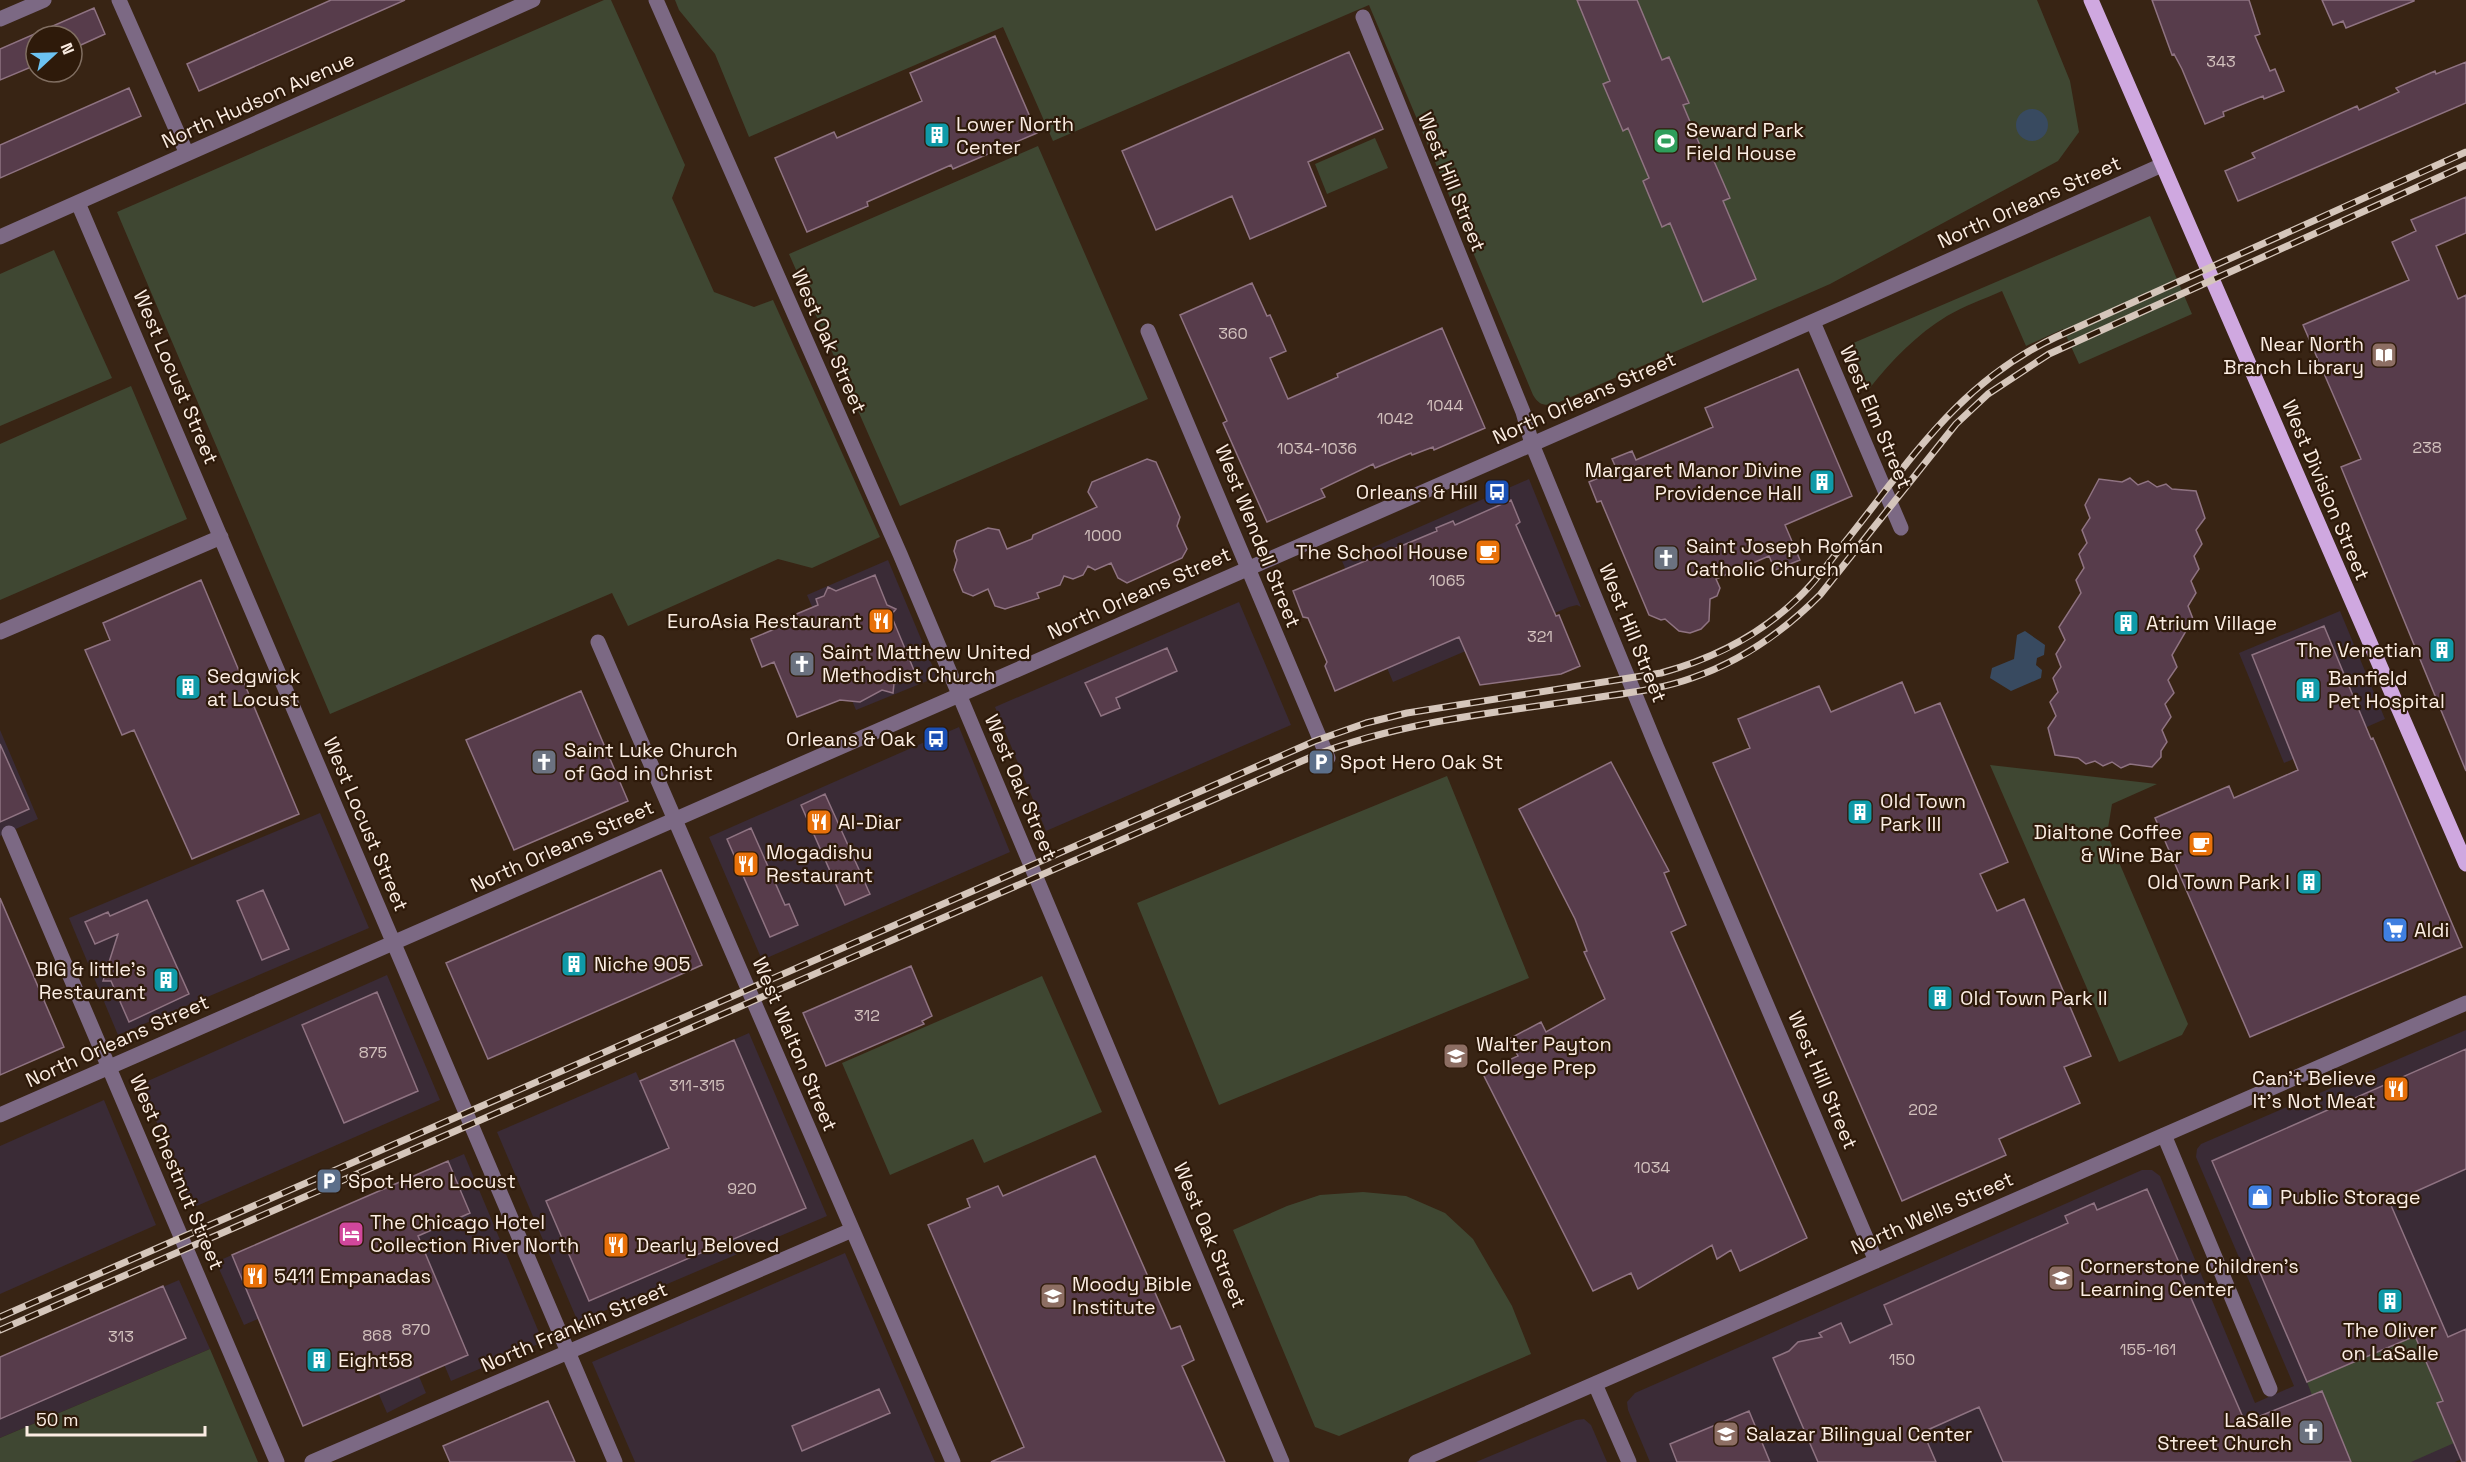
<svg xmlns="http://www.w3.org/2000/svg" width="2466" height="1462" font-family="'Space Grotesk',sans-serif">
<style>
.commercial{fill:#3a2b36}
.green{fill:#3f4732}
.water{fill:#384a60}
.building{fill:#573c4b;stroke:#8f7382;stroke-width:1.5}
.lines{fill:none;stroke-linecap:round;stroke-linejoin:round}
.minor{stroke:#7c6984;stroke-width:15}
.major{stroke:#cfa8e0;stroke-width:15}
.rail-casing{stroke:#d5c6bb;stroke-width:7}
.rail{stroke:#2e1a0a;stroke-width:4.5;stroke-dasharray:14;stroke-linecap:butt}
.labels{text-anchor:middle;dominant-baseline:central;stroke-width:4.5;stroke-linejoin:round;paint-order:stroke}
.number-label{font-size:16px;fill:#d2c1bd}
.street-label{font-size:20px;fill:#fbede3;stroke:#2e1a0a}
.poi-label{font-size:20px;fill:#fbede3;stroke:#2e1a0a;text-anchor:start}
</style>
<rect width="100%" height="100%" fill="#382414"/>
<path class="commercial" d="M1529 479 1581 607 1577 605 1569 607 1393 682 1342 561Z
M888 560 937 677 856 710 807 595Z
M1239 602 1291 725 1046 831 995 707Z
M2340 611 2385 719 2284 763 2239 653Z
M959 727 1010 852 762 960 709 837Z
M0 730 38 819 0 836Z
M320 813 369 928 118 1035 69 918Z
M387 975 440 1100 192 1208 141 1084Z
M2466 1030V1457L2455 1462H1650L1628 1410 1627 1402 1635 1393 2142 1170H2152L2160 1176 2255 1403 2294 1386 2196 1157 2197 1149 2201 1144Z
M749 1033 827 1216 578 1322 497 1132 636 1072 640 1081Z
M104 1100 156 1225 0 1294V1146Z
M464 1154 543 1342 451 1381 400 1258 374 1269 426 1393 387 1413 332 1287 244 1325 216 1262Z
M845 1253 935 1462H635L592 1362Z
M179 1280 210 1349 0 1438V1357Z
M1584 1419 1591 1425 1607 1462H1476L1576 1420Z"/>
<path class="green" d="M604 0H611L685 165 672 198 714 292 754 307 773 300 880 537 812 568 778 559 628 626 612 593 330 714 117 212Z
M675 0H2037L2070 81 2079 132 2058 161 1830 284 1555 404C1544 406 1539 405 1533 395L1369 5 1053 141 1003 27 749 137 715 54 679 10Z
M1375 138 1388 168 1327 194 1315 164Z
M1038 146 1148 399 900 506 789 254Z
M2150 216 2192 314 2079 364 2063 329 2026 346 2002 291C1984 299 1964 306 1947 316 1917 334 1891 361 1869 389L1851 344Z
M54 250 112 378 0 426V274Z
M131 386 187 519 0 600V444Z
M1990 765 2157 784 2112 804 2107 834 2188 1024 2182 1035 2119 1062Z
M1447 776 1529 978 1219 1105 1137 903Z
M1042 976 1102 1112 984 1163 973 1139 890 1175 842 1063Z
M1363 1192 1406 1196 1445 1213 1473 1239 1512 1306 1531 1354 1339 1436 1315 1427 1233 1230 1287 1206 1320 1195Z
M2346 1294 2372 1355 2392 1347 2387 1336 2419 1323 2420 1349 2443 1401 2437 1404 2454 1443 2411 1462H2351L2322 1391 2312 1395 2307 1382 2349 1364Z
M210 1349 258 1462H0V1438Z"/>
<path class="water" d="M2016 125a16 16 0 1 1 32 0a16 16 0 1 1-32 0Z
M2025 631 2045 645 2044 655 2037 658 2036 665 2042 670 2041 678 2011 691 1990 678 1992 668 2014 659 2017 635Z"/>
<path class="building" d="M331 0H405L199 91 187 64Z
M1577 0H1637L1662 60 1669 57 1689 103 1683 105 1704 155 1710 152 1730 198 1723 201 1756 279 1703 302 1670 223 1662 227 1643 181 1649 178 1628 128 1623 131 1603 84 1610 81Z
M2152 0H2249L2260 34 2255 36 2270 71 2275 69 2284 91 2264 99 2263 96 2223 112 2224 116 2205 124 2182 69 2174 54 2172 55Z
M2322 0H2414V1L2346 28 2343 21 2333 25Z
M94 8 105 34 72 49V36H36V65L0 80V49Z
M995 36 1037 133 953 169 951 165 867 202 868 206 807 232 775 158 834 132 837 138 922 101 910 73Z
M1349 52 1383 129 1308 162 1326 206 1250 239 1232 196 1156 230 1122 151Z
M2466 62V103L2238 201 2225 171 2255 158 2252 153 2357 106 2359 110 2399 92 2396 88 2435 71 2436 74Z
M129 88 141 116 0 178V145Z
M2466 197V233L2436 246 2458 299 2466 295V771L2341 467 2361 459 2303 325 2409 280 2392 242 2416 231 2411 220Z
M1252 283 1267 316 1270 315 1286 351 1270 358 1288 399 1338 377 1337 374 1442 328 1485 428 1434 450 1433 447 1412 455 1411 453 1375 468 1373 464 1321 489 1325 497 1267 522 1223 423 1227 421 1180 315Z
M1798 369 1852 496 1785 525 1800 560 1775 570 1769 556 1716 579 1720 588 1717 596 1710 599 1709 621 1701 629 1690 633 1679 631 1665 619 1661 620 1649 615 1601 501 1597 502 1589 482 1617 470 1612 459 1632 451 1636 460 1713 427 1705 408Z
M1147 459 1156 462 1180 517 1177 526 1187 549 1182 558 1127 583 1118 578 1111 563 1095 570 1088 566 1083 575 1073 579 1064 576 1060 585 1037 593 1039 598 1005 609 995 606 988 589 973 596 963 592 954 570 957 560 954 551 957 541 988 528 999 530 1007 549 1032 539 1033 535 1097 507 1088 492 1092 482Z
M2130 478 2138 485 2148 481 2157 487 2166 484 2172 489 2196 491 2205 518 2196 530 2202 544 2194 556 2199 569 2191 581 2196 593 2188 606 2193 619 2172 655 2177 667 2168 680 2174 693 2165 704 2171 717 2162 730 2167 742 2161 751V757L2152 767 2130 764 2121 768 2112 762 2103 766 2095 761 2086 764 2078 758 2055 755 2048 728 2056 716 2050 702 2058 692 2053 678 2061 667 2056 654 2065 640 2059 627 2081 593 2076 580 2084 568 2079 554 2087 543 2082 530 2090 518 2085 505 2099 479 2122 482Z
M1511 500 1520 522 1516 525 1556 616 1559 615 1580 666 1561 674 1480 685 1459 637 1335 691 1325 666 1327 662 1308 618 1303 617 1293 591 1437 531 1436 528 1453 521 1455 525Z
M875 575 887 605 896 609 891 615 916 675 894 684 893 693 882 690 860 702 840 700 797 717 774 662 762 667 751 639 777 628 775 623 818 605 816 599 824 596 828 587 836 591Z
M201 580 299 814 192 859 134 730 122 735 85 650 110 640 103 623Z
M2324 626 2371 739 2373 738 2462 947 2250 1037 2155 818 2229 786 2234 798 2298 770 2252 655Z
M1167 648 1177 671 1116 698 1120 708 1101 716 1085 683Z
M1902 682 1915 713 1940 703 2008 862 1980 874 1997 911 2024 899 2091 1056 2064 1067 2080 1103 1999 1139 2006 1155 1902 1201 1713 763 1750 748 1738 719 1819 686 1831 712Z
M581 691 628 801 514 850 466 740Z
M0 744 29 809 0 822Z
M1611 762 1669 871 1664 873 1686 925 1671 932 1807 1238 1740 1271 1731 1250 1717 1259 1712 1245 1638 1289 1631 1273 1593 1291 1482 1072 1518 1056 1509 1039 1541 1022 1546 1032 1605 999 1584 952 1587 951 1575 919 1519 809Z
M825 794 870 894 845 905 801 805Z
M751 828 785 905 789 904 798 925 770 937 727 839Z
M661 870 702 965 488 1059 446 963Z
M263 890 289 949 262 960 237 901Z
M0 898 64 1047 0 1075Z
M147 900 189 994 129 1022 111 981H103L118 934 95 944 85 922 108 912 110 916Z
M911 966 932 1016 922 1021 924 1024 826 1066 803 1013Z
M377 992 418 1091 344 1123 302 1025Z
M734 1040 806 1208 589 1301 546 1201 669 1148 640 1081Z
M2466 1049V1169L2390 1203 2448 1337 2466 1329V1462H2462L2437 1403 2443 1401 2415 1336 2307 1382 2212 1161Z
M1095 1156 1171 1329 1180 1326 1194 1360 1182 1366 1225 1462H991L1024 1447 928 1225 970 1207 967 1199 998 1186 1003 1196Z
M448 1161 470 1213 418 1236 468 1355 303 1426 232 1255Z
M2147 1189 2181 1267 2178 1268 2245 1422 2322 1391 2351 1462H2003L1979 1407 1923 1432 1936 1462H1818L1773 1358 1789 1351 1798 1342 1822 1337 1819 1333 1841 1323 1850 1343 1892 1324 1884 1305 2068 1223 2065 1216 2094 1203 2097 1210Z
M163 1286 186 1338 0 1419V1357Z
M879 1389 890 1413 802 1451 792 1426Z
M548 1401 575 1462H450L443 1446Z
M1749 1411 1770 1462H1677L1670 1444Z"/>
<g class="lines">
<path class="minor" d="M119 0 187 154
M656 0 900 554 1282 1462
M1363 17 1523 412 1532 444 1657 748 1876 1261
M0 19 44 0
M78 203 615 1462
M0 237 533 0
M1813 322 1901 528
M1148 331 1328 758
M0 632 221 537
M598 642 953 1462
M9 833 277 1462
M0 1115 1841 309 2162 165
M2164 1135 2270 1389
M1595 1384 1629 1462
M312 1462 852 1230
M1416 1462 2466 1003"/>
<path class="major" d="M2091 0 2466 864"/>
<g class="rail-casing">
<path id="rail" d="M0 1317 1315 741 1366 723 1407 713 1661 673C1712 659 1757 637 1796 600 1815 583 1830 561 1846 541 1911 460 1958 383 2056 337L2466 152
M0 1330 1318 754C1402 722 1491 713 1580 700 1617 694 1656 691 1692 678 1742 661 1783 632 1820 595L1956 424 1988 394 2049 354 2466 165"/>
</g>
<use href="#rail" class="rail"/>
</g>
<defs>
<g id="building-square" transform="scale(1.35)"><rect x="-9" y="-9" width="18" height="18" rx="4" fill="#0f9aa8" stroke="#2e1a0a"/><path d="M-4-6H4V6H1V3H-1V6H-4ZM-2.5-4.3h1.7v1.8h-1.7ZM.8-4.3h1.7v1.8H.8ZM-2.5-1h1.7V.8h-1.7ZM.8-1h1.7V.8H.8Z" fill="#fff"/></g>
<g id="stadium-square" transform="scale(1.35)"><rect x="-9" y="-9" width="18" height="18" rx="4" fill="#2e9e5b" stroke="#2e1a0a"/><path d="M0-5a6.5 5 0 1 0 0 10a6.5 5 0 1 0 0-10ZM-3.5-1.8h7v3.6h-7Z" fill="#fff"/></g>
<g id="library-square" transform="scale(1.35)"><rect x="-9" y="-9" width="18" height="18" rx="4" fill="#8d6e63" stroke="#2e1a0a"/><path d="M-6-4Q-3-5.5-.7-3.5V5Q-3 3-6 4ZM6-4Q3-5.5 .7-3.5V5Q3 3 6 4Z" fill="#fff"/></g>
<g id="bus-square" transform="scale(1.35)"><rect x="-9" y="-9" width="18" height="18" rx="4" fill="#1a4fb4" stroke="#2e1a0a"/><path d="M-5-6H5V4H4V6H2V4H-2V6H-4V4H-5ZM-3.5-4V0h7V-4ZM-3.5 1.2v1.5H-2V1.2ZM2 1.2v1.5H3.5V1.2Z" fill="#fff"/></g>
<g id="cafe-square" transform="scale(1.35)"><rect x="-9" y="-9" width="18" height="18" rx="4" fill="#e8710a" stroke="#2e1a0a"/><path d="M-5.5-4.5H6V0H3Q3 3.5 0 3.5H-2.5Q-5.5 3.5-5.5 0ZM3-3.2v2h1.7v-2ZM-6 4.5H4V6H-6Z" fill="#fff"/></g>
<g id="church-square" transform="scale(1.35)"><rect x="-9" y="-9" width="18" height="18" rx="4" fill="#6b7280" stroke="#2e1a0a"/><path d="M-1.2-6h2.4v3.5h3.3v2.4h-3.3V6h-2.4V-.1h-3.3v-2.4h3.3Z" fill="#fff"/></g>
<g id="restaurant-square" transform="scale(1.35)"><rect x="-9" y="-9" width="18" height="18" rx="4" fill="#e8710a" stroke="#2e1a0a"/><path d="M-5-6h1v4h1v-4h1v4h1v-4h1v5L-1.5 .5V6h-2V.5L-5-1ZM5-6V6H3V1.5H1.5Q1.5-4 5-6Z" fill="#fff"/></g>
<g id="parking-square" transform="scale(1.35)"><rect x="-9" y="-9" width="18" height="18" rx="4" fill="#5c6f8a" stroke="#2e1a0a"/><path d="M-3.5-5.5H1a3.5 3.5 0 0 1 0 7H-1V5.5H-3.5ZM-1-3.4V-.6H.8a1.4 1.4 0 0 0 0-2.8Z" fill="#fff"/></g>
<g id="supermarket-square" transform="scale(1.35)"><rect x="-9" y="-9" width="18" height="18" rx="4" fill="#3f7fe0" stroke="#2e1a0a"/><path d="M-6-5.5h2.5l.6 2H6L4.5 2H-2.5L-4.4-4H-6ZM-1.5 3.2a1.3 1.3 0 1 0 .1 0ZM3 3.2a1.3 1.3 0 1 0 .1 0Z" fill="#fff"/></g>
<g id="school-square" transform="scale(1.35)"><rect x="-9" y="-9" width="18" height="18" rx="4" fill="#8d6e63" stroke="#2e1a0a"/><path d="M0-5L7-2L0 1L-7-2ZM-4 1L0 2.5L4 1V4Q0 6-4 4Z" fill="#fff"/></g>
<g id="shop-square" transform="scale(1.35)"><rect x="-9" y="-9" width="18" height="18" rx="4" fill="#3f7fe0" stroke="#2e1a0a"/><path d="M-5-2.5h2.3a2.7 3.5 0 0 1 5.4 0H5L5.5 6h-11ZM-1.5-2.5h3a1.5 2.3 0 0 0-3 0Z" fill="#fff"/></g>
<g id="hotel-square" transform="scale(1.35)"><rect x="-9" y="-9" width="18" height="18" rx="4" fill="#d1479c" stroke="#2e1a0a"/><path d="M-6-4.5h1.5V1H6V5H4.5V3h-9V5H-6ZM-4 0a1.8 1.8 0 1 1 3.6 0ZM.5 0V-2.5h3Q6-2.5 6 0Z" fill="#fff"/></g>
<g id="university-square" transform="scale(1.35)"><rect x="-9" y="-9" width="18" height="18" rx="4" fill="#8d6e63" stroke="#2e1a0a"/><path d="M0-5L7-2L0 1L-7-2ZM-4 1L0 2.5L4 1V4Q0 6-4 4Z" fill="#fff"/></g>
</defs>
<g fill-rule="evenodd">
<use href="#building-square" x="937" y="135"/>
<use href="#stadium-square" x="1666" y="141"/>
<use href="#library-square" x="2384" y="355"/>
<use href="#building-square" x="1822" y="482"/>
<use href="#bus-square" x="1497" y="492"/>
<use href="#cafe-square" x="1488" y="552"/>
<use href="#church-square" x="1666" y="558"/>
<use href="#restaurant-square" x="881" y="621"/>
<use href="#building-square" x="2126" y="623"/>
<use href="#building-square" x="2442" y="650"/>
<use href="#church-square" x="802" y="664"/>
<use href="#building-square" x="188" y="687"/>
<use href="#building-square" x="2308" y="690"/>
<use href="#bus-square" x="936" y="739"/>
<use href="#church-square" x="544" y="762"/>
<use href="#parking-square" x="1321" y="762"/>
<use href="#building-square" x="1860" y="812"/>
<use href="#restaurant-square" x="819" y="822"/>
<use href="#cafe-square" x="2201" y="844"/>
<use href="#restaurant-square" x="746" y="864"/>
<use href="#building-square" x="2309" y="882"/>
<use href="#supermarket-square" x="2395" y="930"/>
<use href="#building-square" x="574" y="964"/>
<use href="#building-square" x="166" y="980"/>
<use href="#building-square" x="1940" y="998"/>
<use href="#school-square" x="1456" y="1056"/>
<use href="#restaurant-square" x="2396" y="1089"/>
<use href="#parking-square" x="329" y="1181"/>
<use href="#shop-square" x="2260" y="1197"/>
<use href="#hotel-square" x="351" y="1234"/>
<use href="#restaurant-square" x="616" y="1245"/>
<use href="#restaurant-square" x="255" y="1276"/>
<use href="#school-square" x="2061" y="1278"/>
<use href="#university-square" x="1053" y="1296"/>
<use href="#building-square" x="2390" y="1301"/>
<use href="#building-square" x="319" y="1360"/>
<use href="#church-square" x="2311" y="1432"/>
<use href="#school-square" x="1726" y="1434"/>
</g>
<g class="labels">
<g class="number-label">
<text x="2221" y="61">343</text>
<text x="1233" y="333">360</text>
<text x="1445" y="405">1044</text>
<text x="1395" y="418">1042</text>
<text x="2427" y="447">238</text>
<text x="1317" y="448">1034-1036</text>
<text x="1103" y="535">1000</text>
<text x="1447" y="580">1065</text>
<text x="1540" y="636">321</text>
<text x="867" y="1015">312</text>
<text x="373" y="1052">875</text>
<text x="697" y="1085">311-315</text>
<text x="1923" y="1109">202</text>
<text x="1652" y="1167">1034</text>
<text x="742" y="1188">920</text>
<text x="416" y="1329">870</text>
<text x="377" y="1335">868</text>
<text x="121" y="1336">313</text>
<text x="2148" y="1349">155-161</text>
<text x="1902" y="1359">150</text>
</g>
<g class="street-label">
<text transform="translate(258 100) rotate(-24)">North Hudson Avenue</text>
<text transform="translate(1452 182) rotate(68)">West Hill Street</text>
<text transform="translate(2029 202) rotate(-24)">North Orleans Street</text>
<text transform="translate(829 341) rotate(66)">West Oak Street</text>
<text transform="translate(176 377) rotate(67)">West Locust Street</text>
<text transform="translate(1584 398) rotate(-24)">North Orleans Street</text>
<text transform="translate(1876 417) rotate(67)">West Elm Street</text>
<text transform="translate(2326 490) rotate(67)">West Division Street</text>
<text transform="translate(1258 536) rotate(68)">West Wendell Street</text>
<text transform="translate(1139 593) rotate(-24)">North Orleans Street</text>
<text transform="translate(1633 633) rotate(68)">West Hill Street</text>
<text transform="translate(1021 787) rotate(67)">West Oak Street</text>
<text transform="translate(366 824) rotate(67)">West Locust Street</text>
<text transform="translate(562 846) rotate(-24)">North Orleans Street</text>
<text transform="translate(117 1041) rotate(-24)">North Orleans Street</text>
<text transform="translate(795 1044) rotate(67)">West Walton Street</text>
<text transform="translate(1823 1080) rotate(67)">West Hill Street</text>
<text transform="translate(177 1172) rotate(67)">West Chestnut Street</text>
<text transform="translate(1932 1213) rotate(-24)">North Wells Street</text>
<text transform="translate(1210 1235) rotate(67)">West Oak Street</text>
<text transform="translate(574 1327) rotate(-23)">North Franklin Street</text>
</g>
<g class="poi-label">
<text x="956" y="124">Lower North<tspan x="956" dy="23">Center</tspan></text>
<text x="1686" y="130">Seward Park<tspan x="1686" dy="23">Field House</tspan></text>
<text x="2364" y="344" text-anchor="end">Near North<tspan x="2364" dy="23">Branch Library</tspan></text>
<text x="1802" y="470" text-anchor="end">Margaret Manor Divine<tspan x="1802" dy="23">Providence Hall</tspan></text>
<text x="1478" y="492" text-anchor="end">Orleans &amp; Hill</text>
<text x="1686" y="546">Saint Joseph Roman<tspan x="1686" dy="23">Catholic Church</tspan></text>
<text x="1468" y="552" text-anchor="end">The School House</text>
<text x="862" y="621" text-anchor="end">EuroAsia Restaurant</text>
<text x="2146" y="623">Atrium Village</text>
<text x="2422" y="650" text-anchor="end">The Venetian</text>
<text x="822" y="652">Saint Matthew United<tspan x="822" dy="23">Methodist Church</tspan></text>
<text x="207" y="676">Sedgwick<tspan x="207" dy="23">at Locust</tspan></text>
<text x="2328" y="678">Banfield<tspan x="2328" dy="23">Pet Hospital</tspan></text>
<text x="916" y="739" text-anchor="end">Orleans &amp; Oak</text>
<text x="564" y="750">Saint Luke Church<tspan x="564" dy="23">of God in Christ</tspan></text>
<text x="1340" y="762">Spot Hero Oak St</text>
<text x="1880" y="801">Old Town<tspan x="1880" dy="23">Park III</tspan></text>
<text x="838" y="822">Al-Diar</text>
<text x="2182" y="832" text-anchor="end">Dialtone Coffee<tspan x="2182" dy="23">&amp; Wine Bar</tspan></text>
<text x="766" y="852">Mogadishu<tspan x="766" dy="23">Restaurant</tspan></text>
<text x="2290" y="882" text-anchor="end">Old Town Park I</text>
<text x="2414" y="930">Aldi</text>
<text x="594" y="964">Niche 905</text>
<text x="146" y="969" text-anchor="end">BIG &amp; little’s<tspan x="146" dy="23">Restaurant</tspan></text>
<text x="1960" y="998">Old Town Park II</text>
<text x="1476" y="1044">Walter Payton<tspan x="1476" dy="23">College Prep</tspan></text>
<text x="2376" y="1078" text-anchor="end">Can't Believe<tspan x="2376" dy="23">It's Not Meat</tspan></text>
<text x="348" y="1181">Spot Hero Locust</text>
<text x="2280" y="1197">Public Storage</text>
<text x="370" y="1222">The Chicago Hotel<tspan x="370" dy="23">Collection River North</tspan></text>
<text x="636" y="1245">Dearly Beloved</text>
<text x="2080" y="1266">Cornerstone Children's<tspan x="2080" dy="23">Learning Center</tspan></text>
<text x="274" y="1276">5411 Empanadas</text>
<text x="1072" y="1284">Moody Bible<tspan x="1072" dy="23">Institute</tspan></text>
<text x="2390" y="1330" text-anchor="middle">The Oliver<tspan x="2390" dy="23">on LaSalle</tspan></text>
<text x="338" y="1360">Eight58</text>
<text x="2292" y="1420" text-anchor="end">LaSalle<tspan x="2292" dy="23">Street Church</tspan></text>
<text x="1746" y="1434">Salazar Bilingual Center</text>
</g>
</g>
<g transform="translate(54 54) rotate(68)"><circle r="28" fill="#2e1a0a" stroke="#806e61" stroke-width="1.5"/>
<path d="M0-4.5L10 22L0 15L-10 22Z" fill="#6cc3f2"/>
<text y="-9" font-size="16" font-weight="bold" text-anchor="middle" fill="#fbede3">N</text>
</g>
<path d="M27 1426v9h178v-9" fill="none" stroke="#fbede3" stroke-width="3"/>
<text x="36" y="1426" font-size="18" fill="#fbede3" stroke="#2e1a0a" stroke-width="4.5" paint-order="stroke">50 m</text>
</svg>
